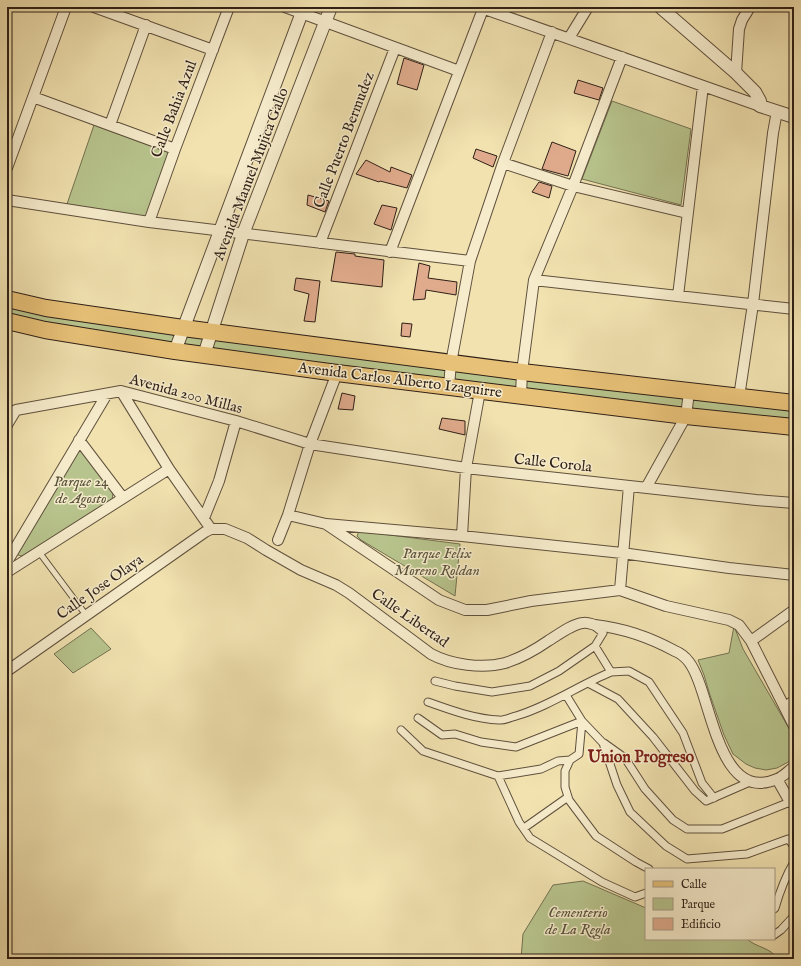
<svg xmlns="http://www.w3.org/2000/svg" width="801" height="966" font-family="'IM FELL English',serif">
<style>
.green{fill:#b8c48d;stroke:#737252}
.building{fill:#e0ab8c;stroke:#2e1f17}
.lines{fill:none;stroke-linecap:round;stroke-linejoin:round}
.service-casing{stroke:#5f503d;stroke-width:7}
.pedestrian-casing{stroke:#5f503d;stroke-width:9}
.minor-casing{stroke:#5f503d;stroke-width:12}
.tertiary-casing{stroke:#5f503d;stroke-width:14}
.primary-casing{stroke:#2e1f17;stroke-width:18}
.service{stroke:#f6eccc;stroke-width:5}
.pedestrian{stroke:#f6eccc;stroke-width:7}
.minor{stroke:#f6eccc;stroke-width:10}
.tertiary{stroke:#f6eccc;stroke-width:12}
.primary{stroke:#e8c178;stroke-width:16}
.labels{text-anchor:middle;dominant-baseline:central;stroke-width:3;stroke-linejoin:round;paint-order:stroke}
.street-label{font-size:15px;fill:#2e1f17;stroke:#f6eccc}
.park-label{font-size:15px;font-style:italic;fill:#57513a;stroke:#f6eccc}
.neighbourhood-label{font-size:16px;font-weight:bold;fill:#7a1f14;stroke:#f6eccc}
</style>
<rect width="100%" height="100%" fill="#f1e2b0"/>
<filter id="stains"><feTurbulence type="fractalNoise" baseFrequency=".005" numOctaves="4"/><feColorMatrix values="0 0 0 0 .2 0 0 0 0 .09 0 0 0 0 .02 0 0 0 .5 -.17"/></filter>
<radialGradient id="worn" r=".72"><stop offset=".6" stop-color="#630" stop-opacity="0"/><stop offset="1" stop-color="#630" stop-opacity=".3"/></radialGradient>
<path class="green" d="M612 101 691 129 681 205 582 179Z
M94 125 170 153 146 217 66 207Z
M7 306 794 410V422L195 347 7 316Z
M78 448 84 450 113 493 112 500 22 556 18 555 16 553Z
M359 531 460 544 455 596 361 540 357 536Z
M734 626 743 649 794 737V759L777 768 766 770 755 768 746 764 733 754 724 735 710 695 704 675 698 660 729 653Z
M91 628 111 649 73 673 54 654Z
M583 881 646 908V939H747C757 948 770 947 778 959H521L523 934 553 885Z"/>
<path class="building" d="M404 58 424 65 417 90 397 84Z
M578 80 603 88 599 100 574 93Z
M552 142 576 151 568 176 542 169Z
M476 149 497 156 493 167 473 158Z
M366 160 390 172 391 167 412 175 407 188 380 181 379 182 356 174Z
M539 182 552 186 549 198 532 192Z
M308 195 329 201 325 212 307 205Z
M382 205 397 208 391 230 374 224Z
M336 252 355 254V256L384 260 382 287 331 281Z
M419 263 430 266 428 278 457 282 456 295 426 290 425 299 413 300Z
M296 278 320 281 315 322 304 321 309 294 294 290Z
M402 323 412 324 410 337 401 336Z
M342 393 355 396 353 410 338 409Z
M442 418 465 421V435L439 429Z"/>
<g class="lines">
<g class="service-casing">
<path id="service" d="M39 552 86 615"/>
</g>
<g class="pedestrian-casing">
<path id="pedestrian" d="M611 672 629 671 649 682 683 733 702 783 714 798
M435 681 455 686 492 692 530 686 559 671 595 646 603 633 593 625
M588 683 618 699 653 737 695 791 706 801 752 781
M566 695 582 721 579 754 570 760 565 771V787L569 800 596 836 636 862 649 869
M428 702C451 710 474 719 499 720 504 721 511 717 516 716 550 706 579 685 611 672L595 646
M418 718 442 735 455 734 481 742 516 747 582 721 603 743 617 785 630 812 666 846 687 859 747 854 788 839 794 846
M401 730 423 751 498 776 541 769 558 761 570 760
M604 743 625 758 645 789 673 820 687 829H722L790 802
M498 776 519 822 530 838 602 882 635 897 646 893
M524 828 568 797
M774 909 775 908C780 891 785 877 794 862
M774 935 781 930 794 916"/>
</g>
<g class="minor-casing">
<path id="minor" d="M94 7 213 50
M285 7 459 71
M479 7 760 106
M569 38 588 7
M736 73 739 29 742 20 750 7
M33 97 175 149
M110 125 146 25
M503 163 573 186 687 213
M7 168 66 7
M7 200 149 222 470 261
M149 222 175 149 229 7
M320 243 395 48
M390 252 483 9
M534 280 794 309
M678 296 703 86
M449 386 451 363 470 261 503 163 552 32
M121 391 169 469 211 529
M521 395 522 372 534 280 573 186 622 57
M739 397 753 304 773 133 777 111
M7 414 16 410 121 391 236 421 310 444 466 468 756 500 794 503
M7 425 16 410
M79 440 123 498
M646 488 686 416 689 392
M288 515 326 524 462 536 622 553 729 568 794 575
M204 518 219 481 236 421
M326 524 439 600 465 610H487L531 601 620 590 666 606 729 620 739 625 751 641 794 726
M462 536 466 468 480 391
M278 540 288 515 310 444 337 373
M7 562 107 394
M7 572 169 469
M620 590 629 486
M751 641 794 610
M7 671 205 532 211 529H225L247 538 266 550 301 570 336 585 349 593 431 654C451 665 483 669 505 663 521 658 535 650 548 641 558 635 572 624 583 623 587 622 591 624 595 625 622 628 651 638 675 651 680 653 686 658 689 662 712 692 716 805 777 779 783 777 788 771 794 767
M785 707 794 701
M777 779 790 802 794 801"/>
</g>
<g class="tertiary-casing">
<path id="tertiary" d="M660 7 736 73 755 92 760 101V106L794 117
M175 351 304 7
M204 355 243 234 331 7"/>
</g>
<g class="primary-casing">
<path id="primary" d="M7 299 46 308 183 328 522 372 794 403
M7 321 45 330 175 351 337 373 686 416 794 427"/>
</g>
<use href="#service" class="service"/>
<use href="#pedestrian" class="pedestrian"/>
<use href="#minor" class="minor"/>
<use href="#tertiary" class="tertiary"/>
<use href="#primary" class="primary"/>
</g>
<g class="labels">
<g class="street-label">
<text transform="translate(174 109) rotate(-69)">Calle Bahia Azul</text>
<text transform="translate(344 140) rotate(-69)">Calle Puerto Bermudez</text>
<text transform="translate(251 174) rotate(-69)">Avenida Manuel Mujica Gallo</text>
<text transform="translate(400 380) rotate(7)">Avenida Carlos Alberto Izaguirre</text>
<text transform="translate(186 394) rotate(15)">Avenida 200 Millas</text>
<text transform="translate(553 463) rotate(6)">Calle Corola</text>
<text transform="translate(100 587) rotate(-35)">Calle Jose Olaya</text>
<text transform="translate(410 618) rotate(35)">Calle Libertad</text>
</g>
<g class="park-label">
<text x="81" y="481">Parque 24<tspan x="81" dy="17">de Agosto</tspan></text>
<text x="437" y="553">Parque Felix<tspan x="437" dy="17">Moreno Roldan</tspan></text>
<text x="578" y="912">Cementerio<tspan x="578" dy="17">de La Regla</tspan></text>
</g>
<g class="neighbourhood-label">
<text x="641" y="758">Union Progreso</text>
</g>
</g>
<rect width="801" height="966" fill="none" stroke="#f1e2b0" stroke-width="24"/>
<rect x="8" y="8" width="785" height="950" fill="none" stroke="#2e1f17" stroke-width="2"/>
<rect x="12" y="12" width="777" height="942" fill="none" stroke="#2e1f17"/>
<rect x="645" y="868" width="130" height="72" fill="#f6eccc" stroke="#a69a84"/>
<rect x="653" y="881" width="20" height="6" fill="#e8c178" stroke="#a69a84"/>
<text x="681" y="888" font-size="12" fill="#2e1f17">Calle</text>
<rect x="653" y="898" width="20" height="12" fill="#b8c48d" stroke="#a69a84"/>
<text x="681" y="908" font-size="12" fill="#2e1f17">Parque</text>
<rect x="653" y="918" width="20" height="12" fill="#e0ab8c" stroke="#a69a84"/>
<text x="681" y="928" font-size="12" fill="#2e1f17">Edificio</text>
<rect width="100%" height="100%" filter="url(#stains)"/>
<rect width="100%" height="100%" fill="url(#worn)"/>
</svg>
